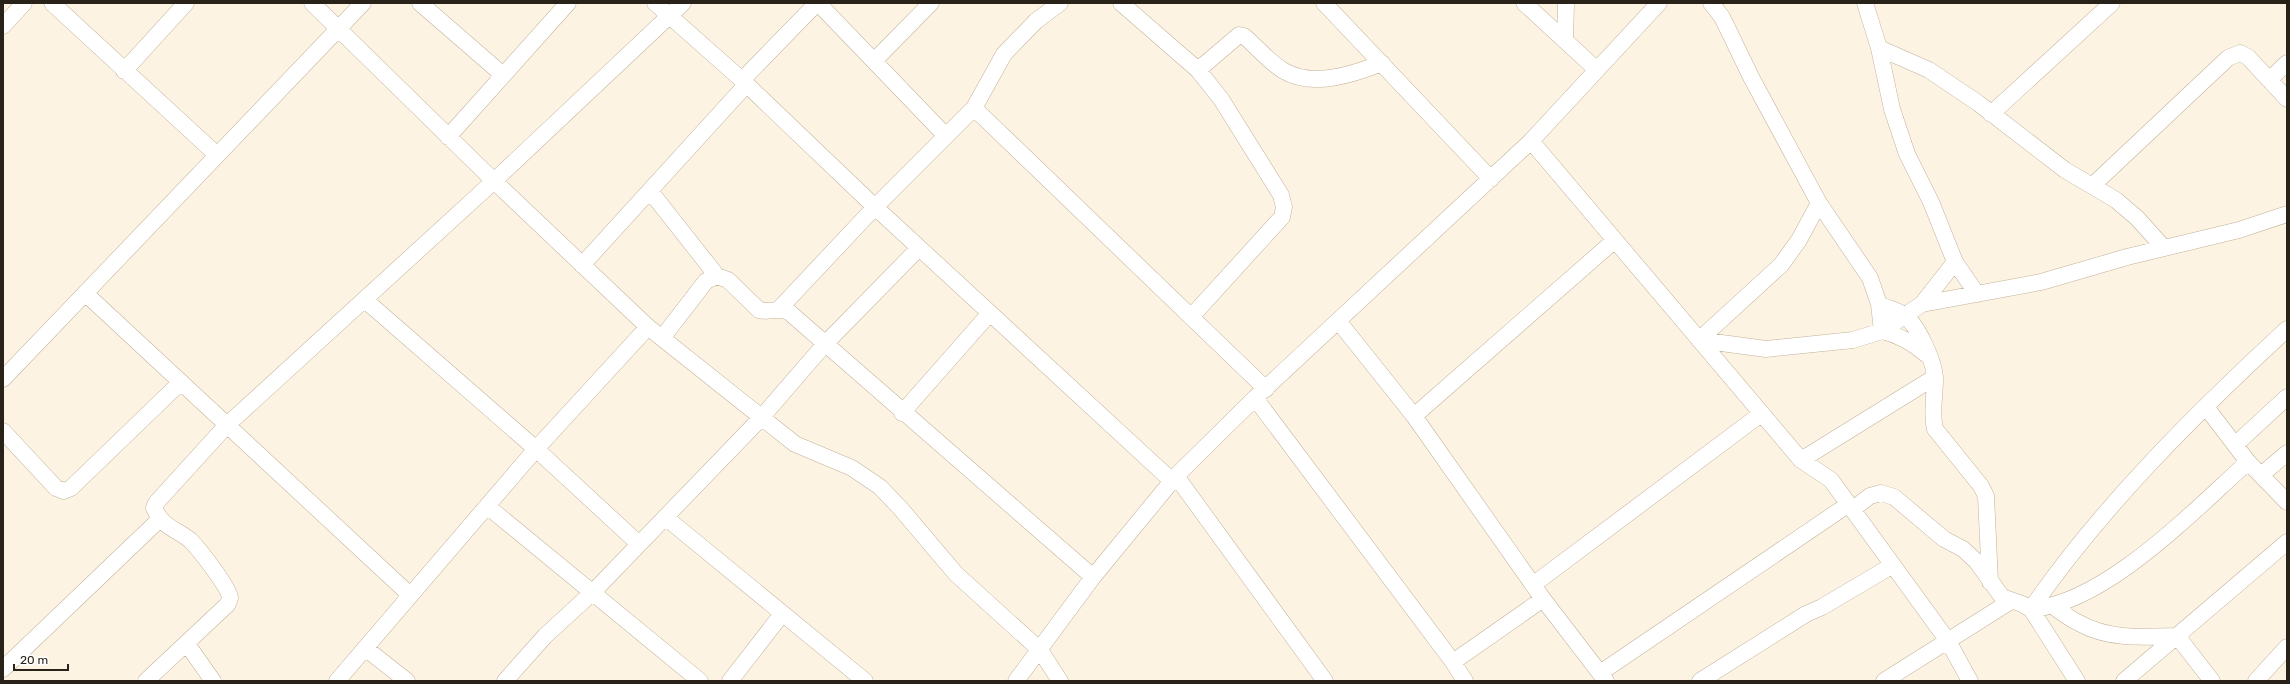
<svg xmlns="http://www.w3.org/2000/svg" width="2290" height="684" font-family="Rubik,sans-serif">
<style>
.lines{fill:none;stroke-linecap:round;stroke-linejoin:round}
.street-casing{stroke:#c2b299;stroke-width:17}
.street{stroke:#fff;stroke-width:16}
</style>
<rect width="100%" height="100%" fill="#fdf3e3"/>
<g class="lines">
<g class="street-casing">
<path id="street" d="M52 3 217 155
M312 3 494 181 648 327 795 444 852 468 880 487 901 509 956 574 1040 650 1060 681
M420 3 503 75
M655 3 742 80 875 207 1172 481
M818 3 946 136
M1121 3 1198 70 1221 99 1281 195 1284 207 1282 217 1191 317
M1324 3 1491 179
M1524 3 1597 70
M1711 3 1722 17 1751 77 1819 203 1870 278 1879 304 1882 331
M1865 3 1879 48 1892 109 1907 154 1931 202 1955 262 1977 294
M3 26 24 3
M1565 41 1566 3
M1879 48 1929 70 1978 103 2065 170 2116 200 2137 218 2164 248
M874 61 931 3
M1198 70 1239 35 1244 36C1257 47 1270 63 1284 71 1313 88 1354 74 1382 63
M124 71 186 3
M742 80 817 3
M2269 80 2287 63
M974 108 1266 389
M1991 114 2112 3
M448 137 568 3
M1531 141 1801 460 1831 480 1948 641 1970 681
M2093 185 2228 58 2240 53 2248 57 2287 99
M650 191 717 276 728 280 759 310C770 313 777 307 789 312L1093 577
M582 265 746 85
M86 294 410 595
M365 300 536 449 639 544
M1879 304C1887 308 1897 310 1904 315 1918 325 1935 363 1935 379 1935 395 1931 413 1935 429L1981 486 1986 496 1990 582
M1922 304 2041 282 2127 257 2239 230 2287 214
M780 308 875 207 974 108 1004 54 1036 21 1060 3
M1339 322 1414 416 1543 599 1606 681
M1882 331C1900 335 1913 343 1927 355
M662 338 706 281 717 276
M1699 340 1766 349 1853 340 1882 331 1922 304 1955 262
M1699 340 1781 265 1799 240 1819 203
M3 379 363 3
M1255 398 1453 662 1465 681
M2206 407 2248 462 2287 502
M902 413 990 313
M1414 416 1615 240
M3 431 56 488 64 491 71 488 181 382
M2235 445 2287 397
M1801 460 1935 377
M2261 475 2287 453
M1176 476 1325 681
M487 506 700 681
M1853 509 1870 496 1881 493 1894 497 1944 539 1963 549 1977 562 2002 597 2022 604 2031 609 2077 681
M665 517 865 681
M1534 584 1761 414
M2053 606C2061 612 2070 619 2079 623 2109 640 2144 637 2177 636L2212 681
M2031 609C2101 507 2196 413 2287 329
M2031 609C2105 604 2194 510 2248 462
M187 644 213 681
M365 648 407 681
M1453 662 1543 599
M3 669 160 519
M1600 673 1849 504
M146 681 228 604C228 602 230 600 230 598 229 587 199 549 190 540 175 528 163 528 154 508L156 503 227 425 494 181 683 3
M337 681 536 449 648 327
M505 681 545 636 593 592 761 418 825 344 919 248
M730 681 782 614
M1016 681 1093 577 1176 476 1255 398 1531 141 1659 3
M1700 681 1806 614 1822 607 1893 565
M1884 681 2011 601
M2124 681 2287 542
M2256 681 2287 647"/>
</g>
<use href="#street" class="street"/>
</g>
<rect width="2290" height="684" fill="none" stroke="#292219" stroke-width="8"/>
<path d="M14 664v6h54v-6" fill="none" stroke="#292219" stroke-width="2"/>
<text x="20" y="664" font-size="12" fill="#292219" stroke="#ffffff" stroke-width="3" paint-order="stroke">20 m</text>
</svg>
